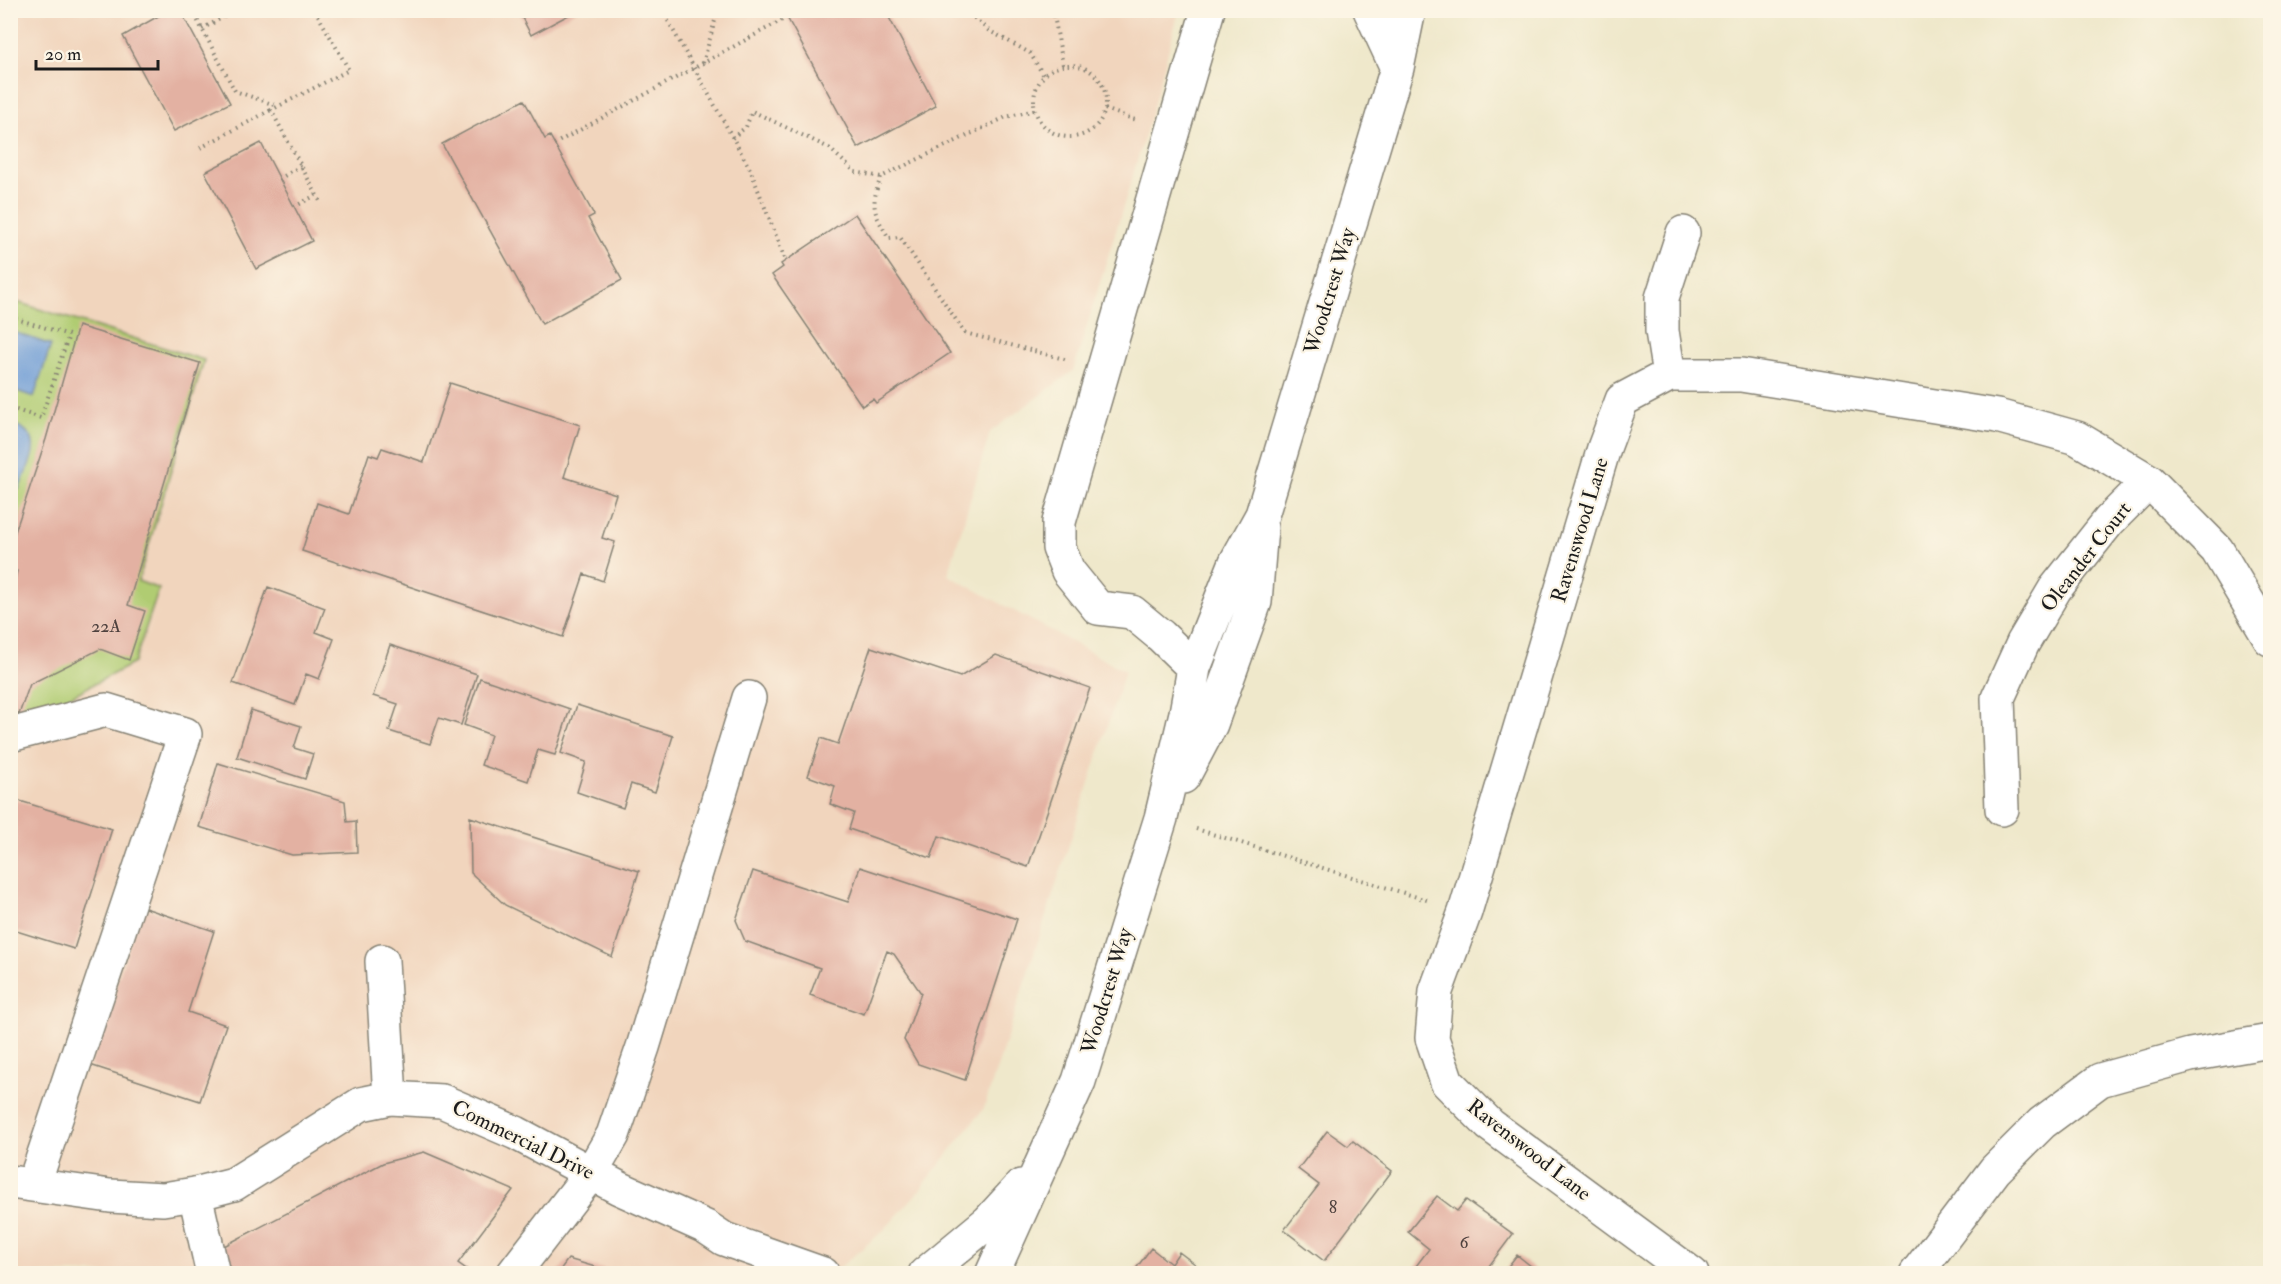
<svg xmlns="http://www.w3.org/2000/svg" width="2281" height="1284" font-family="'IM FELL Double Pica',serif">
<style>
.built{fill:#f1d5bd}
.green{fill:#b0cc72;stroke:#667447;stroke-width:1.5}
.water{fill:#6e9cd6;stroke:#455c79;stroke-width:1.5}
.building{fill:#e3b1a2}
.lines{fill:none;stroke-linecap:round;stroke-linejoin:round}
.minor-casing{stroke:#868274;stroke-width:36}
.path{stroke:#868274;stroke-width:4;stroke-dasharray:1.5 4.5;stroke-linecap:butt}
.minor{stroke:#fff;stroke-width:33}
.labels{text-anchor:middle;dominant-baseline:central;stroke-width:4.5;stroke-linejoin:round;paint-order:stroke}
.number-label{font-size:18px;fill:#4e413e}
.street-label{font-size:21px;fill:#1c1c1c;stroke:#fcf5e5}
</style>
<rect width="100%" height="100%" fill="#fcf5e5"/>
<filter id="ink" filterUnits="userSpaceOnUse"><feTurbulence type="fractalNoise" baseFrequency=".0167" numOctaves="2"/><feDisplacementMap in="SourceGraphic" scale="12" xChannelSelector="R" yChannelSelector="G"/><feConvolveMatrix kernelMatrix="1 2 1 2 8 2 1 2 1" color-interpolation-filters="sRGB"/></filter>
<filter id="wash" filterUnits="userSpaceOnUse"><feTurbulence type="fractalNoise" baseFrequency=".008" numOctaves="4" result="noise"/><feDisplacementMap in="SourceGraphic" scale="24" xChannelSelector="R" yChannelSelector="G"/><feGaussianBlur stdDeviation="1.35" result="paint"/><feColorMatrix in="noise" values="0 0 0 0 0 0 0 0 0 0 0 0 0 0 0 0 0 1.4 0 .05"/><feComposite in="paint" operator="in"/></filter>
<g filter="url(#wash)">
<rect width="100%" height="100%" fill="#efe8cb"/>
<path class="built" d="M10 11H1179L1149 122 1073 371 990 432 948 575 1125 671 984 1108 919 1191 884 1230 833 1273H11Z"/>
<path class="green" d="M10 300 204 360 138 581 159 589 134 663 24 721 10 717Z"/>
<path class="water" d="M11 331 51 345 34 397 11 389Z
M10 423C49 435 30 461 19 489L11 494Z"/>
<g id="blocks">
<path class="building" d="M169 10H180L230 103 174 131 123 36Z
M518 10H578L531 35Z
M783 10H885L936 106 858 148Z
M524 100 545 139 550 136 594 215 588 218 622 280 542 324 442 144Z
M261 143 312 241 256 269 205 172Z
M855 214 950 353 876 403 873 399 862 406 772 275 783 267 781 264Z
M78 326 200 363 128 605 145 611 129 660 100 649 30 684 19 714 10 711V583L14 584 17 571 10 569V547L46 439Z
M450 383 580 425 564 477 616 494 602 538 615 542 603 581 584 574 563 637 302 551 317 503 349 514 369 454 378 457 382 448 424 462Z
M268 587 325 608 316 632 334 639 319 679 306 674 295 705 233 683Z
M390 645 477 674 461 725 439 718 430 744 389 731 398 704 373 696Z
M871 647 960 677 996 655 1090 688 1028 867 939 836 931 858 849 829 854 813 830 804 835 786 808 776 821 738 838 744Z
M480 678 570 709 555 755 538 750 528 781 481 765 491 735 464 725Z
M577 705 673 736 655 792 631 784 623 808 577 792 586 762 561 753Z
M251 710 301 726 294 748 313 754 305 779 237 757Z
M218 763 345 801 347 822 356 821 357 852 292 855 199 827Z
M10 798 112 829 74 949 10 929Z
M470 817 639 871 612 957 505 905 471 873Z
M860 867 1017 919 965 1080 918 1064 904 1040 921 993 894 954 887 951 864 1014 810 995 820 968 745 941 736 920 753 871 848 902Z
M142 907 214 931 188 1012 226 1025 200 1101 90 1065Z
M1327 1131 1348 1146 1353 1141 1392 1171 1324 1261 1284 1230 1319 1185 1298 1169Z
M424 1152 513 1190 458 1263 469 1271 467 1274H228L224 1246 383 1163Z
M1437 1196 1457 1211 1466 1200 1513 1234 1483 1274H1410L1429 1249 1408 1232Z
M1151 1248 1171 1264 1179 1252 1208 1274H1132Z
M1517 1255 1541 1274H1502Z
M568 1259 616 1273V1274H557Z"/>
</g>
</g>
<g filter="url(#ink)">
<use href="#blocks" fill-opacity="0" stroke="#868274" stroke-width="1.5"/>
<g class="lines">
<g class="minor-casing">
<path id="minor" d="M1370 10 1397 68
M1669 375 1662 331V298L1683 233
M1194 668 1161 636 1132 612 1098 608 1068 571 1059 548V522L1208 10
M10 735 106 710 185 734 34 1184
M1183 777 1211 724 1255 602 1261 528
M2002 809 1998 698 2023 643 2055 589 2109 521 2149 481
M382 961 390 1098
M10 1182 110 1196 163 1199 195 1194 234 1184 361 1104 390 1098 442 1101 516 1133 619 1188 706 1227 724 1239 823 1274
M195 1194 213 1274
M513 1274 591 1173 613 1135 643 1047 749 698
M925 1274 989 1221 1021 1186
M992 1274 1079 1081 1161 818 1186 713 1194 668 1236 562 1262 515 1397 68 1409 10
M1692 1274 1490 1125 1447 1082 1432 1038 1436 991 1465 912 1604 448 1622 400 1669 375H1741L1997 416 2077 438 2149 481 2217 550 2270 639
M1916 1274 1995 1170 2042 1123 2100 1080 2190 1055 2270 1041"/>
</g>
<path class="path" d="M192 10 235 91 278 106
M315 10 349 70 271 110 320 201
M662 10 750 169 785 259
M965 10 988 30 1030 53 1044 76
M1053 10 1063 65
M202 29 236 10
M703 63 718 10
M1034 101a36 36 0 1 1 72 0a36 36 0 1 1-72 0Z
M1105 109 1138 121
M732 138 746 127 752 111 829 148 855 172 881 177 1006 117 1035 110
M554 144 786 18
M200 148 271 110
M881 177C870 206 873 212 889 238L900 237 965 333 1068 360
M279 179 301 166
M294 207 316 195
M10 317 69 335 41 418 10 408
M10 575 15 577
M1196 829 1430 901"/>
<use href="#minor" class="minor"/>
</g>
</g>
<g class="labels">
<g class="number-label">
<text x="106" y="626">22A</text>
<text x="1333" y="1207">8</text>
<text x="1464" y="1242">6</text>
</g>
<g class="street-label">
<text transform="translate(1330 291) rotate(-73)">Woodcrest Way</text>
<text transform="translate(1580 530) rotate(-73)">Ravenswood Lane</text>
<text transform="translate(2086 557) rotate(-52)">Oleander Court</text>
<text transform="translate(1107 991) rotate(-73)">Woodcrest Way</text>
<text transform="translate(523 1140) rotate(26)">Commercial Drive</text>
<text transform="translate(1529 1150) rotate(38)">Ravenswood Lane</text>
</g>
</g>
<rect width="2281" height="1284" fill="none" stroke="#fcf5e5" stroke-width="36"/>
<path d="M36 60v9h122v-9" fill="none" stroke="#1c1c1c" stroke-width="3"/>
<text x="45" y="60" font-size="18" fill="#1c1c1c" stroke="#fcf5e5" stroke-width="4.5" paint-order="stroke">20 m</text>
</svg>
